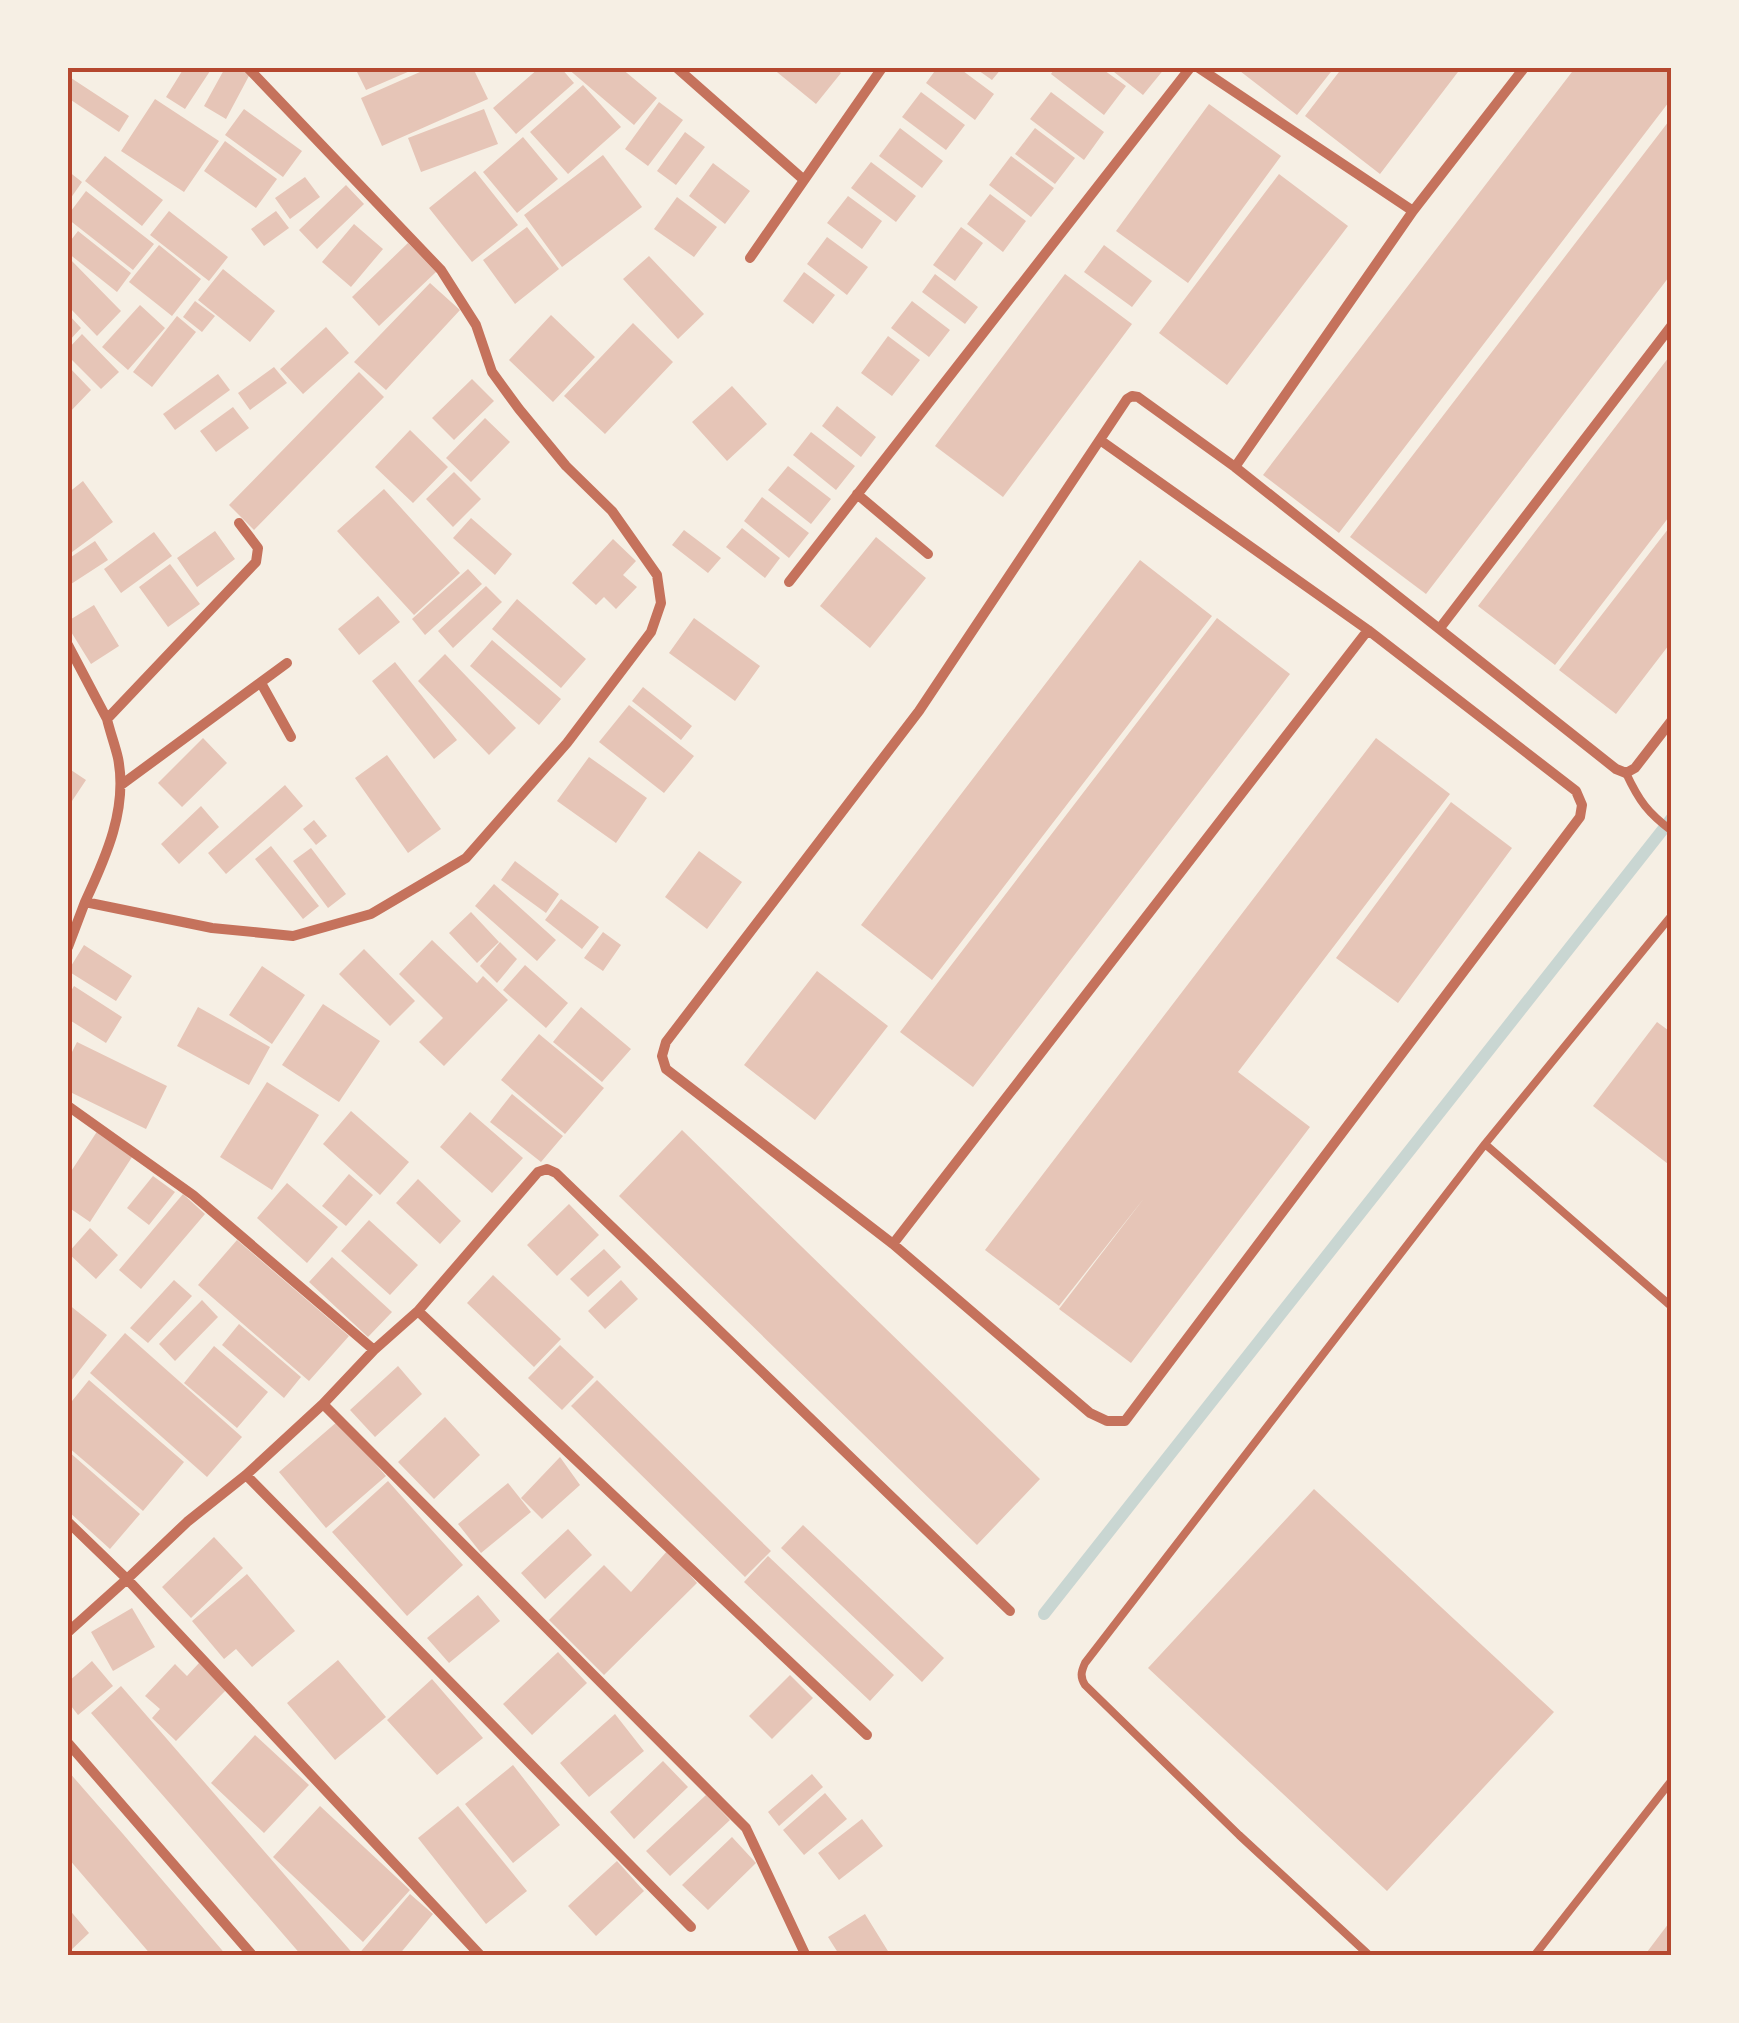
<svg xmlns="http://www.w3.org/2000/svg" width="1739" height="2023" font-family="Poppins,sans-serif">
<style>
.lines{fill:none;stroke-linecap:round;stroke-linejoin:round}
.stream{stroke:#c9d6d2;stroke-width:12}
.building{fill:#e6c5b7}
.service{stroke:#c5725c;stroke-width:8}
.minor{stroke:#c5725c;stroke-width:10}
.neatline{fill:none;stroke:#b5482f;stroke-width:4}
</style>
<rect width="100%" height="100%" fill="#f6efe4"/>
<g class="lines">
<path class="stream" d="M1044 1614 1672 818"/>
</g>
<path class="building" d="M184 68H212L185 109 166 97Z
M225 68H238L250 74 226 119 204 106Z
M362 68H417L366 90 356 70Z
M429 68H473L488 99 382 146 361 98Z
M539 68H561L574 83 516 134 493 108Z
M567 68H621L657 98 634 125Z
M772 68H835L841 73 816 104Z
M937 68H959L994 94 975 120 926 83Z
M975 68H1002L992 80Z
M1055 68H1101L1126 86 1104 115 1051 74Z
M1109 68H1165L1143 95Z
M1236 68H1334L1297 115Z
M1342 68H1461L1380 174 1305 116Z
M1575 68H1672V98L1339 533 1263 475Z
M68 76 129 116 119 132 68 98Z
M583 85 621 127 568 174 530 132Z
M921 92 965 125 946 150 902 117Z
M1051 92 1104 132 1084 160 1030 119Z
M155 99 219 141 184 192 121 151Z
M659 102 683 120 648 166 625 149Z
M1209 104 1281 156 1188 283 1116 231Z
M244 109 302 151 283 177 225 135Z
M484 109 498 144 421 172 408 138Z
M1672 117V273L1426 594 1350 537Z
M900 128 943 161 922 188 879 156Z
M1035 128 1075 158 1055 184 1015 154Z
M685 132 705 147 676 185 657 171Z
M523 137 558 179 517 213 483 172Z
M225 141 277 179 256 208 204 171Z
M603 155 642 207 562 267 524 215Z
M105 156 163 200 142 226 85 181Z
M1011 156 1054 188 1031 217 989 185Z
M871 162 916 196 896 222 851 188Z
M713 163 750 191 725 224 689 196Z
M68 171 82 182 68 202Z
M475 171 518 225 472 262 429 208Z
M1279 174 1348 226 1227 385 1159 333Z
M305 177 320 197 290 219 275 198Z
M346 185 364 204 317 249 299 230Z
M86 191 154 244 133 270 68 219V215Z
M990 194 1026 221 1003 252 967 224Z
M848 196 882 221 862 249 827 223Z
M677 197 717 227 694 257 654 229Z
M169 211 228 257 209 281 150 235Z
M276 211 289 228 264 246 251 229Z
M354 224 383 249 351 287 322 262Z
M527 227 559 269 515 304 483 260Z
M961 227 983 243 955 281 933 265Z
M78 231 131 273 117 292 68 253V244Z
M827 237 868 267 847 295 807 264Z
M408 243 436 272 379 326 352 297Z
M159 245 201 279 172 316 129 282Z
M1104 245 1152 281 1132 307 1084 272Z
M649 256 704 314 678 339 623 279Z
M68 257 121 311 97 336 68 306Z
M223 269 275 311 250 342 198 300Z
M804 272 835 295 813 324 783 301Z
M935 274 978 307 965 324 922 292Z
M1065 274 1132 324 1003 497 935 446Z
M430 283 460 310 386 390 354 362Z
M195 301 215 316 202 332 183 317Z
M912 301 950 330 929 357 891 328Z
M140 305 165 328 128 370 102 347Z
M68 314 81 328 68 342Z
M551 315 595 357 553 402 509 360Z
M177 316 196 332 152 387 133 372Z
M633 323 673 362 605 434 564 396Z
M326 327 349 353 303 394 280 369Z
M82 334 119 372 101 389 68 356V349Z
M888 336 920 360 892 396 861 373Z
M1672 353V513L1555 665 1478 606Z
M68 366 91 390 68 414Z
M274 367 287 383 250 410 238 393Z
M359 372 384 397 254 530 229 505Z
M218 374 230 390 175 430 163 414Z
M472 379 494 401 454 440 432 418Z
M732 386 767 424 727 461 692 422Z
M837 406 876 437 861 457 822 426Z
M233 407 249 428 216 452 200 431Z
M485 418 510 442 471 482 446 458Z
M410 430 448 467 413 503 375 467Z
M811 432 855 466 836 490 793 455Z
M788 466 831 499 811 524 768 490Z
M454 472 481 499 453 527 426 499Z
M83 481 113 522 68 555V493Z
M384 489 460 573 414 615 337 531Z
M762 497 809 533 789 558 744 521Z
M471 518 512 554 495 575 453 538Z
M1672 524V641L1616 714 1559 670Z
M742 528 780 558 765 578 726 547Z
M684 530 721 558 708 573 672 545Z
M215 531 235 559 197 587 177 558Z
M154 532 172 556 121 593 104 569Z
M876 537 926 578 870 648 820 606Z
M613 539 636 561 623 575 637 587 616 609 604 597 596 605 572 583Z
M95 541 108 560 68 586V559Z
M1140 560 1212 616 932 980 861 925Z
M170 564 200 604 168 627 139 587Z
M468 569 482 584 425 635 412 619Z
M486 586 502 602 453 648 438 631Z
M378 596 400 622 359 655 338 629Z
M517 599 586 659 561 688 492 629Z
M94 605 119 646 91 664 68 627V621Z
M694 618 760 666 735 701 669 653Z
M1217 618 1290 674 973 1087 900 1032Z
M492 640 561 699 539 725 470 666Z
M445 654 516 728 489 755 418 681Z
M395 662 457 740 434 759 372 681Z
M643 687 692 726 681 740 632 701Z
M629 705 694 756 664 793 599 742Z
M203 738 227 763 182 807 158 783Z
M1376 738 1450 794 1238 1072 1310 1127 1131 1363 1059 1309 1145 1197 1059 1306 985 1250Z
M387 755 441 829 408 853 355 778Z
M589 757 647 798 616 843 557 801Z
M68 768 86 780 68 807Z
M285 785 303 806 226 874 208 853Z
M1451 802 1512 848 1398 1003 1336 958Z
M201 806 219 827 179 864 161 844Z
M314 820 327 836 316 845 303 829Z
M271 846 319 906 303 919 255 859Z
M311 848 346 894 328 908 293 861Z
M699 851 742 882 707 929 665 897Z
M515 861 559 894 546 913 501 880Z
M494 884 556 940 537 961 475 906Z
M561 899 599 927 582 949 545 920Z
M471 912 499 942 477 963 449 933Z
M603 932 621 945 603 971 584 958Z
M432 940 477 983 483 976 508 1000 444 1066 419 1042 443 1018 399 974Z
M500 942 517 959 497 983 480 966Z
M84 945 132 976 116 1001 68 971Z
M364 949 415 1001 390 1026 339 974Z
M525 965 568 1003 546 1028 503 990Z
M262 966 305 995 272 1044 229 1015Z
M817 971 888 1026 815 1120 744 1065Z
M74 986 122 1017 106 1043 68 1019V996Z
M323 1004 380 1041 339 1102 282 1065Z
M198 1007 270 1047 249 1085 177 1046Z
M581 1007 631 1049 602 1082 553 1042Z
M1657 1022 1672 1033V1167L1593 1106Z
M539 1034 604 1088 565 1134 501 1080Z
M77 1042 167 1086 146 1129 68 1091V1060Z
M267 1082 319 1115 272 1190 220 1157Z
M512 1094 563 1136 541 1162 490 1122Z
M351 1111 409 1162 380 1195 323 1144Z
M470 1112 523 1158 492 1193 440 1147Z
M98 1130 134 1154 90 1222 68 1207V1176Z
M682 1130 1040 1479 977 1545 619 1196Z
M349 1174 373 1195 346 1226 322 1206Z
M153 1176 175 1192 149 1225 127 1208Z
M418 1179 461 1221 440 1244 396 1203Z
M287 1183 338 1227 307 1263 257 1218Z
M183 1194 205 1214 141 1289 119 1270Z
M569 1204 599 1235 557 1276 527 1245Z
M369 1220 418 1265 390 1295 341 1251Z
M90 1228 118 1255 96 1279 68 1253Z
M237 1240 349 1336 309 1381 198 1285Z
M604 1249 621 1267 588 1297 570 1279Z
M332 1257 392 1312 368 1337 309 1282Z
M493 1275 561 1339 534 1367 467 1303Z
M174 1280 192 1296 148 1343 130 1328Z
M621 1280 638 1299 605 1329 588 1311Z
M202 1300 218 1317 175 1361 159 1344Z
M68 1304 107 1335 68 1385Z
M239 1324 301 1377 284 1398 222 1345Z
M125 1333 242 1437 207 1477 90 1373Z
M560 1345 594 1377 562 1410 528 1378Z
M214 1346 268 1392 237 1428 184 1383Z
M398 1366 422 1394 375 1437 350 1410Z
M89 1380 184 1462 143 1511 68 1447V1406Z
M597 1380 771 1551 745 1577 571 1406Z
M445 1417 480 1455 434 1499 398 1462Z
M338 1421 386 1476 326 1528 279 1472Z
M68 1451 140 1514 110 1549 68 1511Z
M560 1457 580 1485 542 1519 521 1498Z
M388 1481 463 1565 407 1616 332 1532Z
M508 1483 531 1512 481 1553 458 1524Z
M1314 1489 1554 1712 1387 1891 1148 1668Z
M803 1525 944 1658 922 1682 781 1548Z
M568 1529 592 1555 545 1599 521 1573Z
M214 1537 243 1568 191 1618 162 1587Z
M668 1550 697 1583 604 1675 549 1620 604 1565 631 1592Z
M768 1556 894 1675 870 1701 744 1582Z
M247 1574 295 1631 252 1667 236 1649 224 1659 192 1621Z
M478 1595 500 1621 449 1663 427 1638Z
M132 1608 155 1647 113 1671 91 1632Z
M558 1652 587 1683 532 1735 503 1704Z
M338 1660 386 1717 335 1760 287 1703Z
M92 1661 113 1686 78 1715 68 1702V1682Z
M199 1663 226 1690 176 1741 152 1718 160 1709 145 1696 175 1664 187 1676Z
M790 1675 813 1698 772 1739 749 1716Z
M432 1679 483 1738 437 1775 387 1720Z
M121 1686 355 1956H302L166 1799 91 1713Z
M615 1714 644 1751 589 1797 560 1763Z
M255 1735 309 1785 264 1833 211 1783Z
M663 1761 688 1787 634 1839 610 1812Z
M513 1765 560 1825 513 1863 465 1804Z
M68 1771 123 1834 227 1956H152L68 1858Z
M812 1774 823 1787 779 1826 768 1812Z
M825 1793 847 1819 804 1855 783 1830Z
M706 1795 730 1820 670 1876 646 1851Z
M320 1806 410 1890 363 1942 273 1857Z
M458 1806 527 1891 486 1924 418 1838Z
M862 1819 883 1846 839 1880 818 1853Z
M732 1837 756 1863 708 1910 682 1885Z
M617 1861 644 1891 596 1936 568 1906Z
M410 1894 433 1914 398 1956H357Z
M68 1908 89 1933 68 1953Z
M865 1914 891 1956H840L828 1937Z
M1672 1919V1956H1644Z"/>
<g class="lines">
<path class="service" d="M1626 773C1639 801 1648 813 1672 831
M1485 1144 1672 1307
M1370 1956 1239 1835 1085 1685C1080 1677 1081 1672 1085 1663L1485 1144 1672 915
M1534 1956 1672 1780"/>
<path class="minor" d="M677 68 804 180
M1199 68 1413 211
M750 258 882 68
M1100 440 1368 630
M1235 467 1413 211 1524 68
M857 494 928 554
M789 582 1190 68
M1440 628 1672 325
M68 645 107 719
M261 683 291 737
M121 785 287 663
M85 902C106 857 128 808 118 758 115 745 110 732 107 719L256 562 258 548 239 523
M68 947 85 902 212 928 293 936 371 914 466 858 567 743 651 632 661 603 657 575 612 511 566 466 519 409 492 372 476 325 441 270 248 68
M68 1106 193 1195 374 1350
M893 1244 1368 630 1576 791 1582 805 1580 817 1125 1421H1107L1090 1413 893 1244 666 1069 662 1056 666 1042 919 711 1127 399 1132 396 1138 397 1235 467 1616 769 1626 773 1635 768 1672 720
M418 1311 867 1735
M323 1404 746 1828 806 1956
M246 1475 691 1927
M68 1522 127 1579 481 1956
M68 1632 127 1579 187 1522 246 1475 323 1404 374 1350 418 1311 538 1172 547 1169 556 1173 1010 1611
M68 1743 253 1956"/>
</g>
<rect width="1739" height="2023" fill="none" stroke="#f6efe4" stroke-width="140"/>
<rect x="70" y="70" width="1599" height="1883" class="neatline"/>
</svg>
